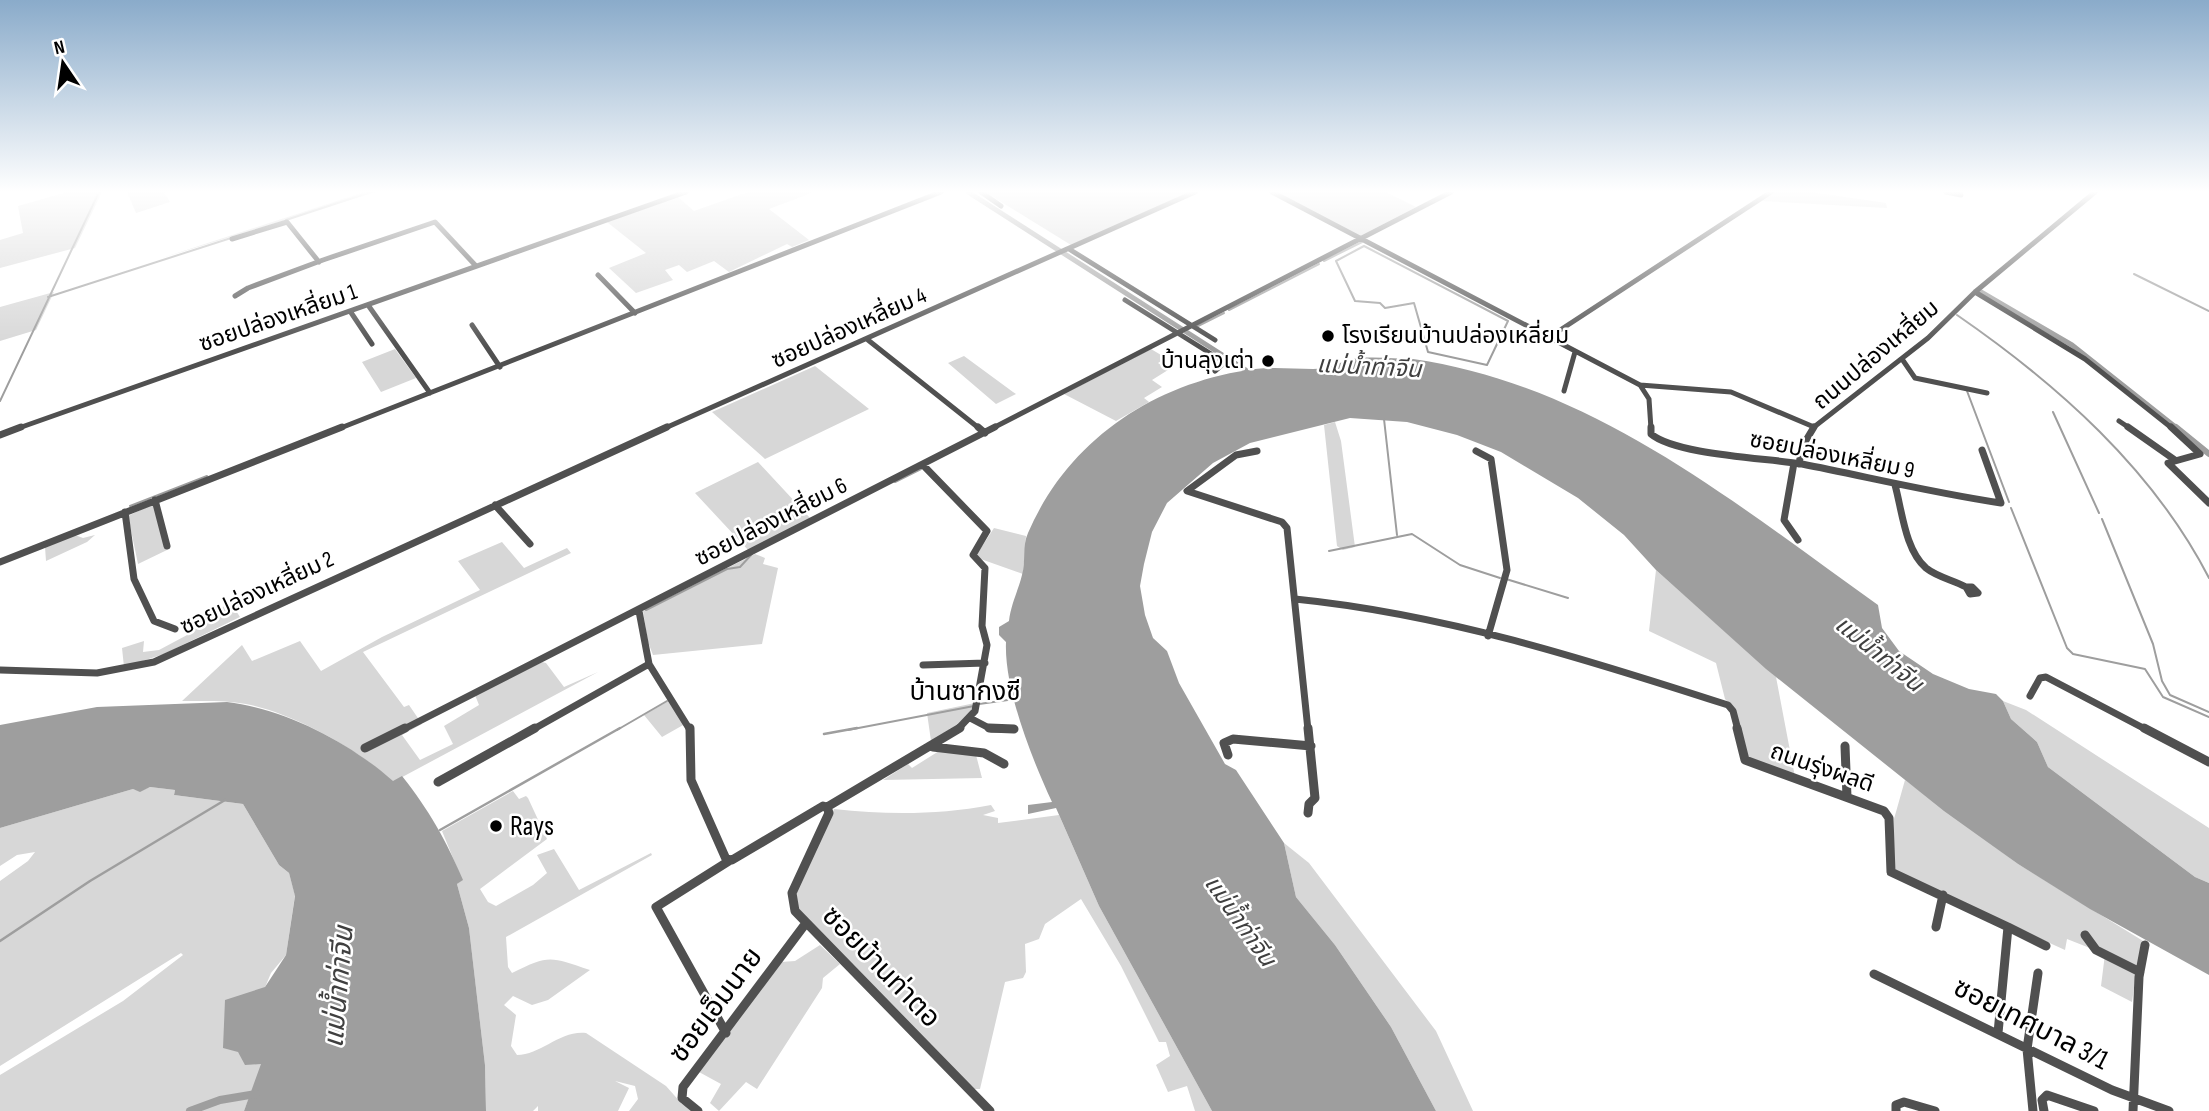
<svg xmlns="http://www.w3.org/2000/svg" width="2209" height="1111" font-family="'Sofia Sans Condensed','Noto Sans Thai',sans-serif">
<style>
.green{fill:#d7d7d7}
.water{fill:#9e9e9e}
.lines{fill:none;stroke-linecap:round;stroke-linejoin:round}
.stream-far1{stroke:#9e9e9e;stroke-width:2}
.stream{stroke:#9e9e9e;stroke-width:2.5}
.canal-far2{stroke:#9e9e9e;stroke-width:5}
.canal-far1{stroke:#9e9e9e;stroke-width:6}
.canal{stroke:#9e9e9e;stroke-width:8}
.minor-far2{stroke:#505050;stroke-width:5}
.minor-far1{stroke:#505050;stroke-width:7}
.minor{stroke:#505050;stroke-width:9}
.poi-dot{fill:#000;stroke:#fff;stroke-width:2.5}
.labels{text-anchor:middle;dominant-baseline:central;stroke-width:5;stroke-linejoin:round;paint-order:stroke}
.street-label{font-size:23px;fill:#000;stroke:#fff}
.poi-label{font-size:23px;fill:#000;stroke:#fff;text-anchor:start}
.water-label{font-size:24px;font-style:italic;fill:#3f3f3f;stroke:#fff}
.quarter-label{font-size:26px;fill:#000;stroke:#fff}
.near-poi-label{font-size:28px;fill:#000;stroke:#fff;text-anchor:start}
.near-street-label{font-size:28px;fill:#000;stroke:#fff}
.near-water-label{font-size:28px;font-style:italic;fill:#3f3f3f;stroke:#fff}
</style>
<rect width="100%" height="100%" fill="#fff"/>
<path class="green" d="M67 192H102L75 248 0 268V240L23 233 18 206Z
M127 192H164L170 202 136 213Z
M364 192H376L162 258Z
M748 192H814L769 209 809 240 792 247 787 244 729 272 714 261 687 272 679 265 665 270 673 280 636 293 609 268 646 253 607 222 678 197 694 211Z
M985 192H1191L1071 245Z
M1276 192H1386L1416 207 1360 236Z
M1772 192H1811L1886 203 1887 208 1762 201Z
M54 292 36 330 0 341V307Z
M395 349 416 378 381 392 362 362Z
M1151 349 1166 358 1158 363 1168 370 1152 380 1162 387 1144 398 1149 402 1116 421 1064 394Z
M964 356 1013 392 1016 394 996 404 948 363Z
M815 366 869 409 765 459 712 412Z
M1335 422 1341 441 1355 547 1343 550 1337 546 1324 425Z
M758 462 811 519 749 551 695 493Z
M153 504 167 550 138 564 128 516Z
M994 528 1026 536 1023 574 975 557Z
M75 535 83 538 95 535 87 542 46 561 45 547Z
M502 542 524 568 567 548 571 553 363 652 404 707 409 705 422 724 402 735 420 760 453 744 444 726 479 705 475 695 542 662 546 663 564 687 598 672 393 782C358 749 293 713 246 704 225 700 203 701 182 701L242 645 252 661 300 641 321 671 382 637 480 590 458 561Z
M755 554 765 558 763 564 778 568 762 644 653 655 648 642 643 611Z
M1656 570 1776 677 1795 777 1746 760 1734 708 1725 699 1716 663 1649 631Z
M231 603 240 617 164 654 124 667 122 648 144 641 143 652 159 650 189 634 185 624Z
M670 700 685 724 662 737 644 715Z
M2003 701 2026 710 2209 828V883L2195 877 2048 767 2037 742 2011 719Z
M975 703C971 718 945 736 931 741L927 713Z
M939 751 976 755 982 778 883 780 908 764 912 768Z
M1905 780 2018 864 2148 944 2137 966 2132 1002 2101 986 2105 954 2067 939 2065 950 1901 875 1894 868V819Z
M150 787 175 790 174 795 243 804 279 865 289 873 295 895 286 955 271 973 238 1052 262 1064 244 1111H0V1075L123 1001 183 955 181 953 0 1066V881L28 861 35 852 17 855 0 866V828L133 789 140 791Z
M513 791 519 799 526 796 528 798 547 839 480 889 488 902 496 906 533 885 547 873 537 855 554 849 579 890 651 853 652 855 506 937 508 967 512 973C550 954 550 957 590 970L548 1000 532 1005 513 996 504 1005 516 1015 511 1046 517 1055C541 1055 560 1030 586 1033L666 1086 682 1104 702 1111H629L638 1099 635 1086 615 1081 629 1088 618 1111H538V1106L533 1111H486L485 1065 469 928 457 884 462 880 442 831Z
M991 805 995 811 983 815 998 818V823L1059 815 1099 906 1212 1111H1195L1187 1086 1168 1092 1156 1065 1170 1056 1166 1042H1159L1121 966 1081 899 1045 924 1039 939 1025 944 1026 972 1023 978 1005 982 980 1089H974L795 907 797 886 834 809C888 815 938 815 991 805Z
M1284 843 1309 863 1436 1031 1473 1111H1436L1391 1027 1335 945 1296 897Z
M820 945 840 964 823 978 822 988 757 1089 746 1082 719 1111 710 1103 721 1084 699 1072 781 962 795 961Z"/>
<path class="water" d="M1413 359C1594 385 1734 503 1878 605L1882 628 1899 651 1933 674 1969 689 1996 694 2003 701 2011 719 2037 742 2048 767 2195 877 2209 883V975L2090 909 2018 864 1944 811 1766 669 1656 570 1624 535 1578 498 1501 452 1457 435 1407 422 1350 418 1250 443 1213 463 1167 503 1152 532 1144 564 1140 586 1145 615 1153 638 1167 651 1179 683 1225 764 1236 770 1284 843 1296 897 1335 945 1391 1027 1436 1111H1212L1099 906 1056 808 1028 814V805L1052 802C1032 759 1004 689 1006 642L999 635V627L1009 621C1011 604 1018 591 1022 575 1026 562 1022 546 1028 533 1068 440 1155 382 1255 369 1274 367 1294 369 1313 369 1327 369 1336 364 1349 360 1367 355 1393 359 1413 359Z
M227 702C285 709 349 742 393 781L402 776C429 810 446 840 463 880L457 884 469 928 485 1065 486 1111H244L261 1064 245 1065 238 1052 223 1048 225 1000 265 987 286 955 295 896 289 873 279 865 243 804 174 795 175 790 150 787 140 792 133 789 0 828V725L97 707Z"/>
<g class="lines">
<path class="stream-far1" d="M286 220 371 192
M1364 246 1508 321 1487 365 1428 352 1414 303 1385 308 1380 303 1355 301 1336 261Z
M1324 261 1362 242
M2134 274 2209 311
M48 297 231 238
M1229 310 1319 264
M1957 315C2057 384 2153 469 2209 578
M1198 326 1224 313
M1967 391 2009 502
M0 401 99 192
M2053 412 2099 513
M1384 419 1397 535
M895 482 921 469
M130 506 207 476
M2011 508 2067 648 2073 654 2145 669 2163 697 2209 717
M2102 519 2153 644 2162 681 2170 695 2209 712
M1329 551 1412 534 1460 565 1500 578
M1506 579 1568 598
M646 610 727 569 740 567 752 554
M979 704 1015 699
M617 730 667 701
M848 730 974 706"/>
<path class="stream" d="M824 734 857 728
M440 830 620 728
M0 941 90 881 225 800"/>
<path class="canal-far2" d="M968 192 1252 374
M1981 292 2072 345 2178 429"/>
<path class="canal-far1" d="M2176 427 2209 454"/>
<path class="canal" d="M190 1111 220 1100 256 1094"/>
<path class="minor-far2" d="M981 192 1001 206
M1272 192 1640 385 1731 392 1814 427 1928 338 1975 292 2095 192
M1946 192 1961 195
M232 239 287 222 319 262
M1069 249 1215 340
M598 275 635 313
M1975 292 2085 359 2173 429
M235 296 248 288 323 260 435 222 476 266
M1125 300 1216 357 1223 364 1215 371
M368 305 430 393
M350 311 372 344
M472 325 500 367
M1548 338 1771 192
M868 340 980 429
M1902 359 1915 378 1987 393
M1640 385 1649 399 1651 429
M1564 391 1575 352
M2119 421 2131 429
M16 429 686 192
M338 429 941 192
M663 429 1195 192
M991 429 1451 192"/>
<path class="minor-far1" d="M978 427 985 433
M1651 427V434C1676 455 1767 458 1802 464 1868 477 1934 493 2001 503L1982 450
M2128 427 2175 460
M2171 427 2200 454 2168 463 2209 503
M0 435 21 427
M1257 451 1236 455 1187 491 1282 522 1287 528 1308 730
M1476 451 1491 459 1507 570 1488 636
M1794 463 1784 520 1798 540
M1799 464 1802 447 1814 427
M923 465 987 531 973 555 985 568 982 626 987 645 975 711 957 730
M1895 485C1902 510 1905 550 1926 568 1937 577 1953 580 1966 587
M155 500 167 546
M495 505 530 544
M125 512 134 579 154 621 175 629
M0 562 342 427
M1966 587H1972L1978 593 1970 594Z
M1295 599C1444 614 1586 659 1728 705L1733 711 1738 730
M639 611 649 664 690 730
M923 665 985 663
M0 670 97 673 154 662 667 427
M2030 696 2040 678 2046 677 2147 730
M970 718 991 729H1014
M402 730 995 427
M532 730 649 664"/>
<path class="minor" d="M690 728 691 780 726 859 732 860 823 806 827 807 829 813 792 893 795 911 990 1111
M989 728 1014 729
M1308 728 1315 798 1309 804 1308 813
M1737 728 1745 760 1884 811 1889 818 1891 872 2008 927 1998 1033
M2144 728 2209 762
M1845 746 1847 797
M933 747 984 753 1004 764
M365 748 405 728
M1228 755 1224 743 1233 739 1311 746
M438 782 535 728
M827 807 960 728
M1936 927 1943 895
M2008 927 2046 946
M2085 935 2096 950 2140 972
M1874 974 2112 1090 2169 1111
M726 1033 656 907 729 861
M698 1111 682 1098 683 1087 806 923
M1896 1111V1105L1904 1102 1935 1111
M2033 1111 2027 1049 2038 973
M2044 1111 2042 1100 2047 1095 2094 1111
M2133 1111 2139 977 2145 945"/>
</g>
<linearGradient id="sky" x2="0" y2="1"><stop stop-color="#8aabca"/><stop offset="0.55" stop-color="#fff"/><stop offset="1" stop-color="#fff" stop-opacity="0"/></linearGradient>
<rect width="2209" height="348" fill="url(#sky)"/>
<g class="poi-dot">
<circle cx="1328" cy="336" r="7"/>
<circle cx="1268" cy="361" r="7"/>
<circle cx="496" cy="826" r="7"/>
</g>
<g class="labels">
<g class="street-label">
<text transform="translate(278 318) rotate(-19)">ซอยปล่องเหลี่ยม 1</text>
<text transform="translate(849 328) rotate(-24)">ซอยปล่องเหลี่ยม 4</text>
<text transform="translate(1876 355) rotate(-40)">ถนนปล่องเหลี่ยม</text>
<text transform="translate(1832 455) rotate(11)">ซอยปล่องเหลี่ยม 9</text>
<text transform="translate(771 522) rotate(-27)">ซอยปล่องเหลี่ยม 6</text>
<text transform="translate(257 593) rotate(-25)">ซอยปล่องเหลี่ยม 2</text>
<text transform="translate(1822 768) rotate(19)">ถนนรุ่งผลดี</text>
</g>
<g class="poi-label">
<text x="1342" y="336">โรงเรียนบ้านปล่องเหลี่ยม</text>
<text x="1254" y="361" text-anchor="end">บ้านลุงเต่า</text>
</g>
<g class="water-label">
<text transform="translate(1369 367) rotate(3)">แม่น้ำท่าจีน</text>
<text transform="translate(1879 654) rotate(39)">แม่น้ำท่าจีน</text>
<text transform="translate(1240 921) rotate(55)">แม่น้ำท่าจีน</text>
</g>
<g class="quarter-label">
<text x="965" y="692">บ้านซากงซี</text>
</g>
<g class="near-poi-label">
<text x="510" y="826">Rays</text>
</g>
<g class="near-street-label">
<text transform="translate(881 967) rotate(46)">ซอยบ้านท่าตอ</text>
<text transform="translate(716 1005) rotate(-53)">ซอยเอ็มนาย</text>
<text transform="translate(2031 1024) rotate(27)">ซอยเทศบาล 3/1</text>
</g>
<g class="near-water-label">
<text transform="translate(339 987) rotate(-85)">แม่น้ำท่าจีน</text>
</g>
</g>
<g transform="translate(63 63) rotate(347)" stroke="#ffffff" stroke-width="5" paint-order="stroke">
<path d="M0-5L12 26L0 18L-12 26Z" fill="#000000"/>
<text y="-10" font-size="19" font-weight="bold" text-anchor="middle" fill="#000000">N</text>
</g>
</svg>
